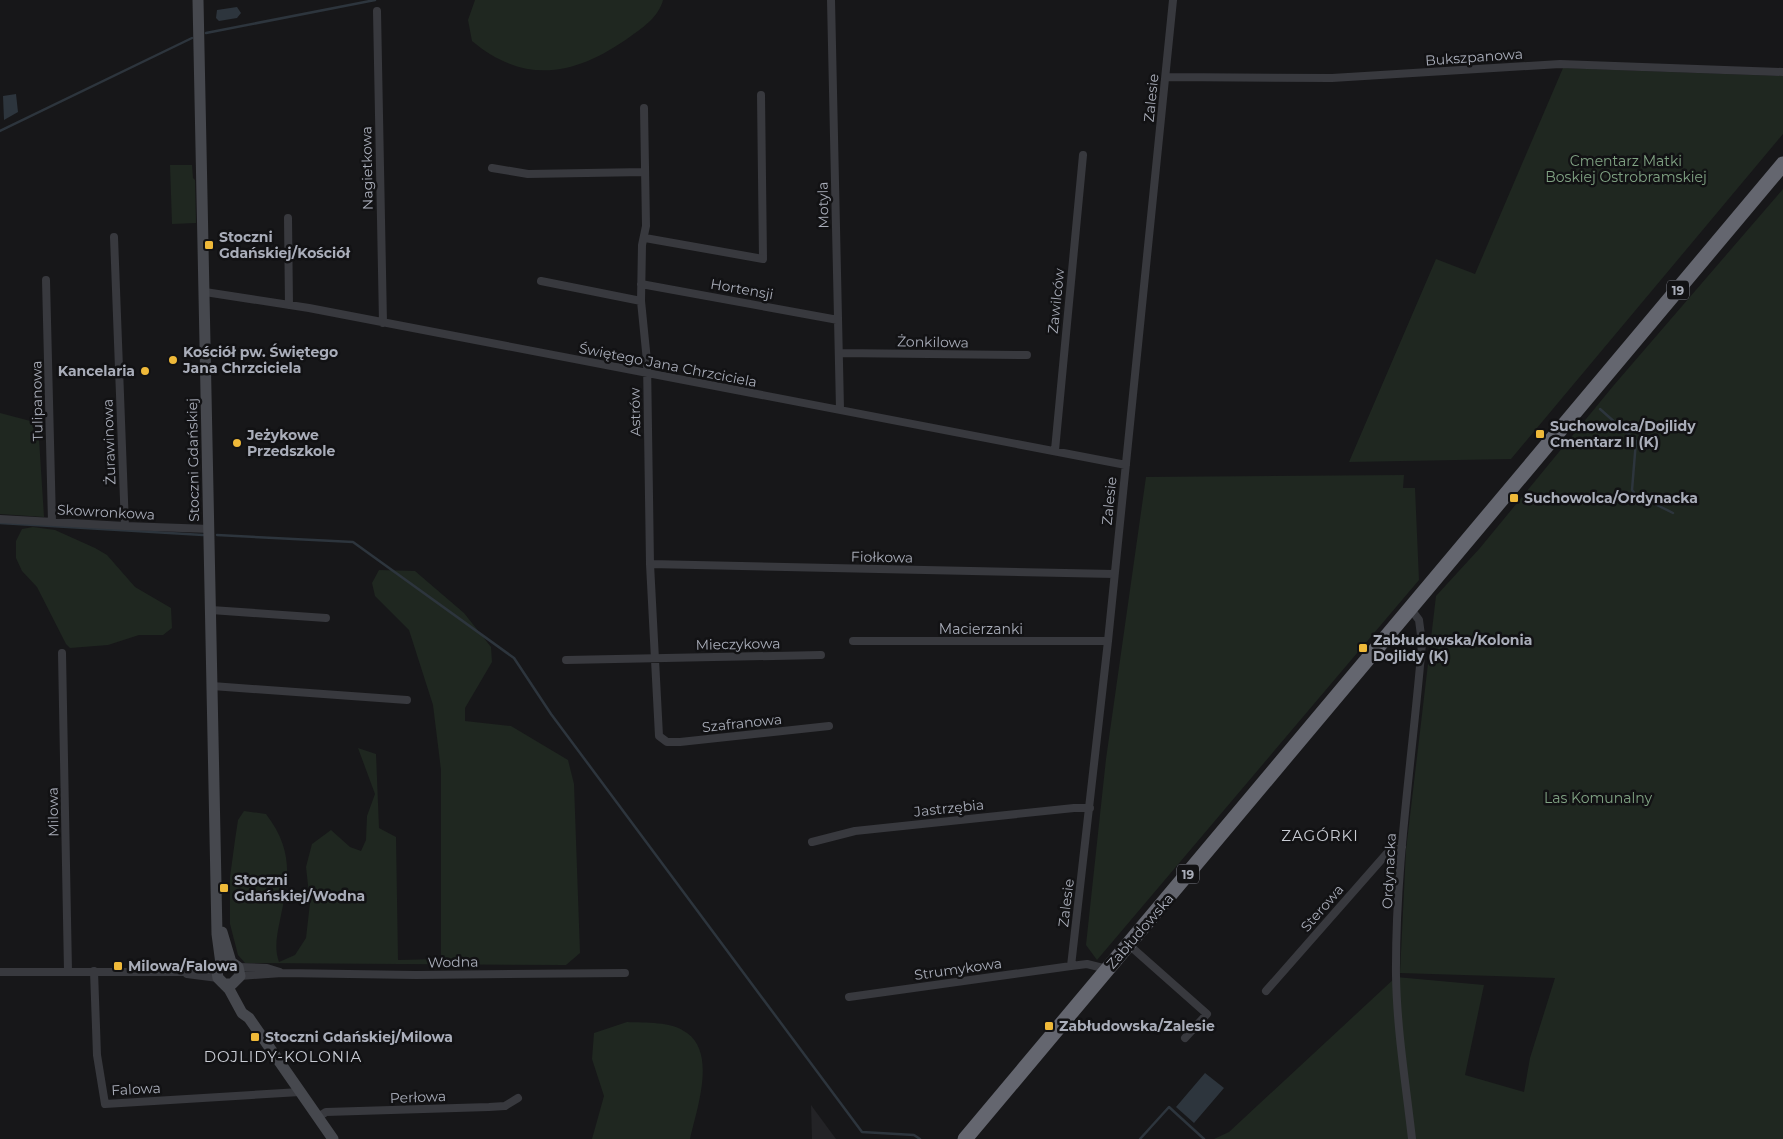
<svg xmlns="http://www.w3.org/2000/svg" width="1783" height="1139" font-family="Montserrat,sans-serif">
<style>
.built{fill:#232326}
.green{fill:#1f2720}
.water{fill:#2d353d}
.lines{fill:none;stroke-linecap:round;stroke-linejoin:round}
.stream{stroke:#2d353d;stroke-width:2.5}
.street{stroke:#38393e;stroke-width:8}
.secondary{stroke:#46484e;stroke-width:11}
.highway{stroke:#64666f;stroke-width:15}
.poi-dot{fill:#efb939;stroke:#121214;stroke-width:2}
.labels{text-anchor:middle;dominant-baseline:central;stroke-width:5;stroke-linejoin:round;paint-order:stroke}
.shield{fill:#121214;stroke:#7c7e88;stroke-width:1}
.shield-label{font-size:12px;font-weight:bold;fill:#a9adb9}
.street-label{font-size:14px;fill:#a9adb9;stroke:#121214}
.park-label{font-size:14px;fill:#81a384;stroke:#121214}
.poi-label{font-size:14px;font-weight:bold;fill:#a9adb9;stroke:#121214;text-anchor:start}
.neighbourhood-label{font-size:15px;letter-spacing:1px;fill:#cacdd5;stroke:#121214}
</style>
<rect width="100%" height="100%" fill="#171719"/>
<path class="built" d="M811 1105 836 1139H812Z"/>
<path class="green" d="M475 0H663C659 16 644 27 631 36 577 75 526 86 472 41L468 20Z
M1563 68 1783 76V134L1511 459 1349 462 1436 259 1475 274Z
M170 165H192L193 178 195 180 196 223 172 224Z
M1783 189V1139H1214L1229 1132 1396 977 1484 985 1465 1075 1524 1092 1530 1058 1555 978 1400 973 1406 850 1436 596 1480 548 1614 385Z
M0 413 38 423 44 517 0 514Z
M1404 475 1403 488H1415L1419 580 1097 960 1086 945 1106 759 1146 477Z
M33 527 55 530 95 548 107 555 135 587 171 608 172 628 163 635H139L108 645 70 648 66 644 37 587 22 571 16 558V541L22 529Z
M379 570 415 571 464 613 491 647 492 662 465 708V721L511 726 568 760 574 784 580 953 566 965 245 963 238 955 230 924V877L235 840 238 820 244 811 266 814C294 851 289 878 280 920 277 935 274 948 279 962L295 955 306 938 310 903 306 867 312 844 331 830 350 847 361 851 366 840 367 816 375 794 358 748 376 754 379 828 396 837 398 960 441 959V770L433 705 409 630 375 596 372 583Z
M627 1022C646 1023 671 1021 687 1033 717 1054 696 1111 690 1139H592L604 1096 592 1059 594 1033Z"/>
<path class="water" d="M237 7 241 13 237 18 219 21 216 18 217 10Z
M16 94 18 112 4 120 3 96Z
M1205 1073 1224 1088 1194 1123 1176 1107Z"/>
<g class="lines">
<path class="stream" d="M206 33 375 0
M0 131 192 38
M1600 409 1636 441 1632 490 1635 494 1673 513
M0 523 203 535
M217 535 353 542 514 658 551 714 862 1132 914 1135 920 1139
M1140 1139 1169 1107 1204 1139"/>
<path class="street" d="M831 0 840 409
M377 11 383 323
M1166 77 1332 78 1560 64 1783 72
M644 108 646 226 642 245 641 301 647 361 650 564 659 736 667 742H680L829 726
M492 168 528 174 645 172
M288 218 289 305
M114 237 125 526
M645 238 763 259 761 95
M46 280 52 522
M541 281 641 301
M641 284 838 320
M205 292 309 308 1126 465
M839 353 1027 355
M1055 450 1083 155
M0 519 125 526 210 529
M650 564 1114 574
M1410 608 1419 620 1422 643C1413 754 1395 865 1396 976 1397 1031 1406 1085 1412 1139
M211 610 326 618
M853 641H1108
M62 653 68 971
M566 660 821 655
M212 686 407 700
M812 842 855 831 1074 808H1090
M1129 945 1207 1014 1185 1038
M238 967 267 968 280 972
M1107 969 1087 964 1071 966 1108 641 1173 0
M94 971 97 1055 105 1104 300 1092
M0 972H183L217 969
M187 974 218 978
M240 976 282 973 416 975 625 973
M1266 991 1389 851 1402 847
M849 997 1071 966
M318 1117 326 1112 489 1107 505 1106 518 1098"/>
<path class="secondary" d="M198 0 217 934 221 964
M222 932 231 962
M225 984H232L240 976 238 967 231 962 219 966 217 972 218 978 229 989 242 1013 249 1018 333 1139"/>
<path class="highway" d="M965 1139 1783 164"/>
</g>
<g class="poi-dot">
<rect x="204" y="240" width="10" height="10" rx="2.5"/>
<circle cx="173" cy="360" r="5"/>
<circle cx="145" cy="371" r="5"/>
<rect x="1535" y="429" width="10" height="10" rx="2.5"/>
<circle cx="237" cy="443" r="5"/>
<rect x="1509" y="493" width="10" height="10" rx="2.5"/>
<rect x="1358" y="643" width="10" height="10" rx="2.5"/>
<rect x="219" y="883" width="10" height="10" rx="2.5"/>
<rect x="113" y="961" width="10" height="10" rx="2.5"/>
<rect x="1044" y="1021" width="10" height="10" rx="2.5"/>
<rect x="250" y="1032" width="10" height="10" rx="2.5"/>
</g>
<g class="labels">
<g class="shield">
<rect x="1667" y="280.5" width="22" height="19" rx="4"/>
<rect x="1177" y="864.5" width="22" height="19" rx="4"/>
</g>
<g class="shield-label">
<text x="1678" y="290">19</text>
<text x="1188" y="874">19</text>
</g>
<g class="street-label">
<text transform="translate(1474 57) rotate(-4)">Bukszpanowa</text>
<text transform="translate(1151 98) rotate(-84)">Zalesie</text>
<text transform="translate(367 168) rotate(-91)">Nagietkowa</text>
<text transform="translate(823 205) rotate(-91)">Motyla</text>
<text transform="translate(742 289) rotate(10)">Hortensji</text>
<text transform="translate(1056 301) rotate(-84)">Zawilców</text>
<text transform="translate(933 342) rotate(1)">Żonkilowa</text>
<text transform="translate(668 365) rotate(11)">Świętego Jana Chrzciciela</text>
<text transform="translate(37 401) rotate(-91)">Tulipanowa</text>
<text transform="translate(635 412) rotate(-91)">Astrów</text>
<text transform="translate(109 442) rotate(-92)">Żurawinowa</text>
<text transform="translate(193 460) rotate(-91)">Stoczni Gdańskiej</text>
<text transform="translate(1109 501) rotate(-84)">Zalesie</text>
<text transform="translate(106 512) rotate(3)">Skowronkowa</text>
<text transform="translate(882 557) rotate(1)">Fiołkowa</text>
<text x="981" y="629">Macierzanki</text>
<text transform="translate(738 644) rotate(-1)">Mieczykowa</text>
<text transform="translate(742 723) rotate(-6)">Szafranowa</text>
<text transform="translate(949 808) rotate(-6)">Jastrzębia</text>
<text transform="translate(53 812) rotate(-91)">Milowa</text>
<text transform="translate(1389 871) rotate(-87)">Ordynacka</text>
<text transform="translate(1066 903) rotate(-83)">Zalesie</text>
<text transform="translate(1322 908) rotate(-49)">Sterowa</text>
<text transform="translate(1140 931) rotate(-49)">Zabłudowska</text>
<text transform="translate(453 962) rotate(-1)">Wodna</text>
<text transform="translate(958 969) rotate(-8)">Strumykowa</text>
<text transform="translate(136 1089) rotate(-3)">Falowa</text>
<text transform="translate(418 1097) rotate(-2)">Perłowa</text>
</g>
<g class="park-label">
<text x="1626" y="161">Cmentarz Matki<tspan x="1626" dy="16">Boskiej Ostrobramskiej</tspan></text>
<text x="1598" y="798">Las Komunalny</text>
</g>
<g class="poi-label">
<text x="219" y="237">Stoczni<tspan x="219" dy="16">Gdańskiej/Kościół</tspan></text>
<text x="183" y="352">Kościół pw. Świętego<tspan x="183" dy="16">Jana Chrzciciela</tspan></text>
<text x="135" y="371" text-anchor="end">Kancelaria</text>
<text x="1550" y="426">Suchowolca/Dojlidy<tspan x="1550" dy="16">Cmentarz II (K)</tspan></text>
<text x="247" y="435">Jeżykowe<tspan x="247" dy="16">Przedszkole</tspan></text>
<text x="1524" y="498">Suchowolca/Ordynacka</text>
<text x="1373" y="640">Zabłudowska/Kolonia<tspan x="1373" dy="16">Dojlidy (K)</tspan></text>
<text x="234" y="880">Stoczni<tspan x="234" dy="16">Gdańskiej/Wodna</tspan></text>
<text x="128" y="966">Milowa/Falowa</text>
<text x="1059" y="1026">Zabłudowska/Zalesie</text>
<text x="265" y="1037">Stoczni Gdańskiej/Milowa</text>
</g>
<g class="neighbourhood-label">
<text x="1320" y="835">ZAGÓRKI</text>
<text x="283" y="1056">DOJLIDY-KOLONIA</text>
</g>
</g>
</svg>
